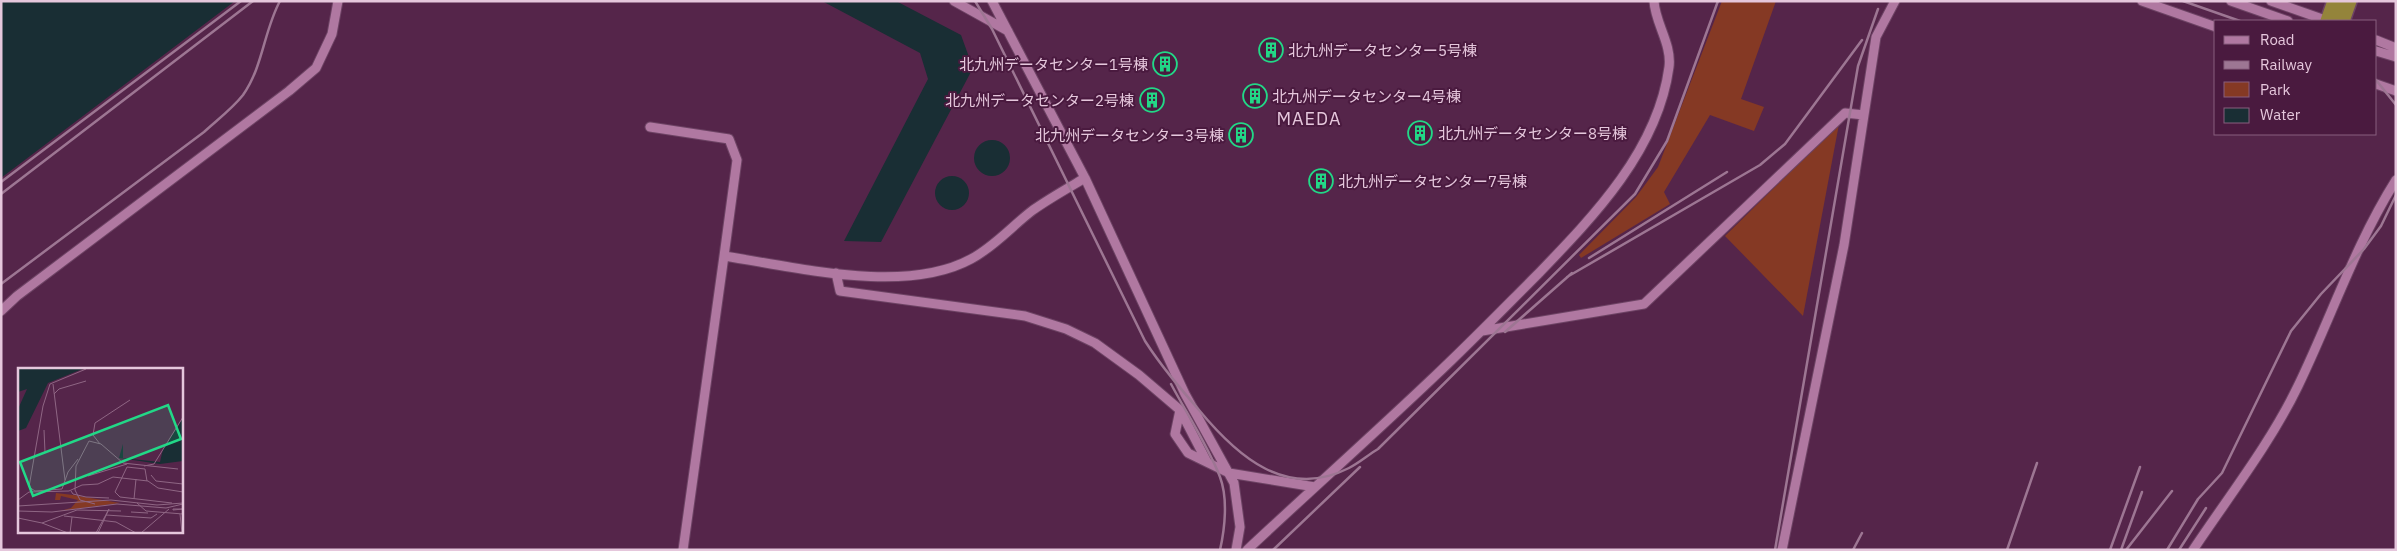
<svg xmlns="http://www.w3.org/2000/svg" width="2397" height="551" font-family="'IBM Plex Sans','Noto Sans JP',sans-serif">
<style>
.green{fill:#853924}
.water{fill:#192e34}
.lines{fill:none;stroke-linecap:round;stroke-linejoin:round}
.minor-casing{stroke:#6d4364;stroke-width:11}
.highway-casing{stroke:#6d4364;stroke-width:18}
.minor{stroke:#b078a1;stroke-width:9}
.highway{stroke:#94843b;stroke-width:15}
.rail{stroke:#9d7693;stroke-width:2.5}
.labels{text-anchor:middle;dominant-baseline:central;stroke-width:4;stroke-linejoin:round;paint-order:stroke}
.poi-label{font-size:15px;fill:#e5c7dc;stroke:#4a1a3f;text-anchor:start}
.quarter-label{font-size:18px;letter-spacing:1px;fill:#e5c7dc;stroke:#4a1a3f}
.inset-road{fill:none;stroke:#8f6684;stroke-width:1}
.view{fill:#22d887;fill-opacity:0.15;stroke:#22d887;stroke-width:2.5}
.inset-edge{fill:none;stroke:#e5c7dc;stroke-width:2.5}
</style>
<rect width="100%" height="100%" fill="#55254a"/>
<path class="green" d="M1722 1H1776L1741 99 1764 107 1754 131 1710 115 1664 192 1670 204 1581 258 1579 255 1636 197 1658 167Z
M1839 124 1803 316 1725 236Z"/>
<path class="water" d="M1 1H235L1 178Z
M822 1H896L961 35 973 68 881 242 844 241 928 79 920 53Z
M974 158a18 18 0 1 1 36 0a18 18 0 1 1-36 0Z
M935 193a17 17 0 1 1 34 0a17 17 0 1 1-34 0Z"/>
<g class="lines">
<g class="minor-casing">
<path id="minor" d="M954 1 1008 31
M992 1 1085 178 1185 394 1234 483 1240 527 1236 550
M2142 1 2216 27
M2231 1 2288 21
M2271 1 2328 21
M2376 40 2396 48
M2376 51 2396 57
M2376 84 2396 91
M650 127 729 139 737 160 724 256
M836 273 840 291 1025 316 1066 329 1095 343 1139 375 1180 410 1207 462
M1 311 17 296 289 91 316 68 332 34 338 1
M1482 331 1644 304 1845 113 1864 115
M1180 410 1175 434 1188 453 1229 473 1315 487
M683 550 724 256C796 267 905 295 971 259 994 247 1013 225 1033 210 1050 198 1068 188 1085 178
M1247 550C1310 491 1374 434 1436 375 1471 342 1504 308 1538 274 1594 216 1658 150 1669 67 1672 44 1655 23 1654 1
M1782 550 1844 245 1876 37 1895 1
M2193 550C2229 496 2270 444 2298 386 2331 318 2355 245 2396 180"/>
</g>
<g class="highway-casing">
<path id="highway" d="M2328 21 2335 1
M2342 21 2349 1"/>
</g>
<use href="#minor" class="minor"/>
<use href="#highway" class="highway"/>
<path class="rail" d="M975 1 992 29 1145 341C1161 366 1180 388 1199 410 1237 456 1286 500 1349 468 1359 463 1368 455 1378 449L1635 194 1667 141 1718 1
M2183 1 2240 21
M2376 80 2396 105
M1 182 241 1
M1 194 253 1
M1589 258 1727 172
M1567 277 1760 165 1785 144 1862 40
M1 284 204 132C217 120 232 109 243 95 263 67 264 30 280 1
M1505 332 1572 273
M1171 384C1187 414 1208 446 1220 477 1228 498 1225 528 1220 550
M1273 550 1360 467
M1775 550 1858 66 1878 9
M1853 550 1862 533
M2007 550 2037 463
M2110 550 2140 467
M2121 550 2142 492
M2126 550 2172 491
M2167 550 2198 499 2222 473 2291 331 2321 294 2364 249 2381 226 2396 195
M2179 550 2206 508"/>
</g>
<defs>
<g id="building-ring" transform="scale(1.25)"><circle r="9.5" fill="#4a1a3f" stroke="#22d887" stroke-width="1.5"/><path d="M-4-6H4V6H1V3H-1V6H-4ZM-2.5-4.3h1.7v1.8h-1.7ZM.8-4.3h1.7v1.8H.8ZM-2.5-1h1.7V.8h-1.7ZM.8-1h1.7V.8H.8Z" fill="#22d887"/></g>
</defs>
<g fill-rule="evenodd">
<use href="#building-ring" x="1271" y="50"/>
<use href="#building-ring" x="1165" y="64"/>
<use href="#building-ring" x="1255" y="96"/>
<use href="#building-ring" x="1152" y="100"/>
<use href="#building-ring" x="1420" y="133"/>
<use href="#building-ring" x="1241" y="135"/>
<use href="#building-ring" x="1321" y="181"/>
</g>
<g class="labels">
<g class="poi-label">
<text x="1288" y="50">北九州データセンター5号棟</text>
<text x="1148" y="64" text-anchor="end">北九州データセンター1号棟</text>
<text x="1272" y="96">北九州データセンター4号棟</text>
<text x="1134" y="100" text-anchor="end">北九州データセンター2号棟</text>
<text x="1438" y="133">北九州データセンター8号棟</text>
<text x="1224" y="135" text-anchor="end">北九州データセンター3号棟</text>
<text x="1338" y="181">北九州データセンター7号棟</text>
</g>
<g class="quarter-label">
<text x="1309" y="118">MAEDA</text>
</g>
</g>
<g transform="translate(18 368)">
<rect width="165" height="165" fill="#55254a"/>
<path d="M38 125 55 127 102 135 42 143 53 140 60 132 43 128 42 132H37Z" fill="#853924"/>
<path d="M0 0H67L30 15 8 60 0 63V41L9 21 0 24ZM165 50V93L142 96 101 90 105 76V90L142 94 145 81Z" fill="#192e34"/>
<path class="inset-road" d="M35 16 47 112M36 26 41 21 68 13M26 62 27 84M82 76 75 67 77 55 112 32M60 91 50 104 44 121 17 123 11 119 25 38 32 16 68 1M126 98 136 96 165 49M133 107 138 113 165 116M70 108 109 96M129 113 127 101 109 99 97 124 102 129 154 135M53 123 55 126 68 129 91 130M116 131 118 111M0 132 11 124 51 123 64 117 80 116 95 109 130 113 140 120 165 124M119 135 128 143 165 146M77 136 62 132 57 122 58 98 71 73 83 76 105 95 160 101M0 138 93 132 139 137 165 135M155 141H165L155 142ZM0 143 34 144 99 136 148 140 165 136M113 144 130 145M162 146 164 165M88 147 133 150 139 146M46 148 98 154 118 165M0 150 24 155 59 142 103 143M24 155 50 165M52 165 54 149M78 165 91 141 80 165M123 165 151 141"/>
<path class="view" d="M150 37 163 71 15 128 2 94Z"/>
<rect width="165" height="165" class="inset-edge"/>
</g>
<rect width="2397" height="551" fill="none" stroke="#e5c7dc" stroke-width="5"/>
<rect x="2214" y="20" width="162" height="115" fill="#4a1a3f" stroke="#885f7e"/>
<rect x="2224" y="36" width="25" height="8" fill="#b078a1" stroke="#885f7e"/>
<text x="2260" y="45" font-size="15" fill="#e5c7dc">Road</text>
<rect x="2224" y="61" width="25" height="8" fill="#9d7693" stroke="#885f7e"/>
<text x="2260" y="70" font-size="15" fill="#e5c7dc">Railway</text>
<rect x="2224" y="82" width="25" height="15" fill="#853924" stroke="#885f7e"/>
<text x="2260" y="95" font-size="15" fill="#e5c7dc">Park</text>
<rect x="2224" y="108" width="25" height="15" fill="#192e34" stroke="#885f7e"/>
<text x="2260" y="120" font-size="15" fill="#e5c7dc">Water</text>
</svg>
